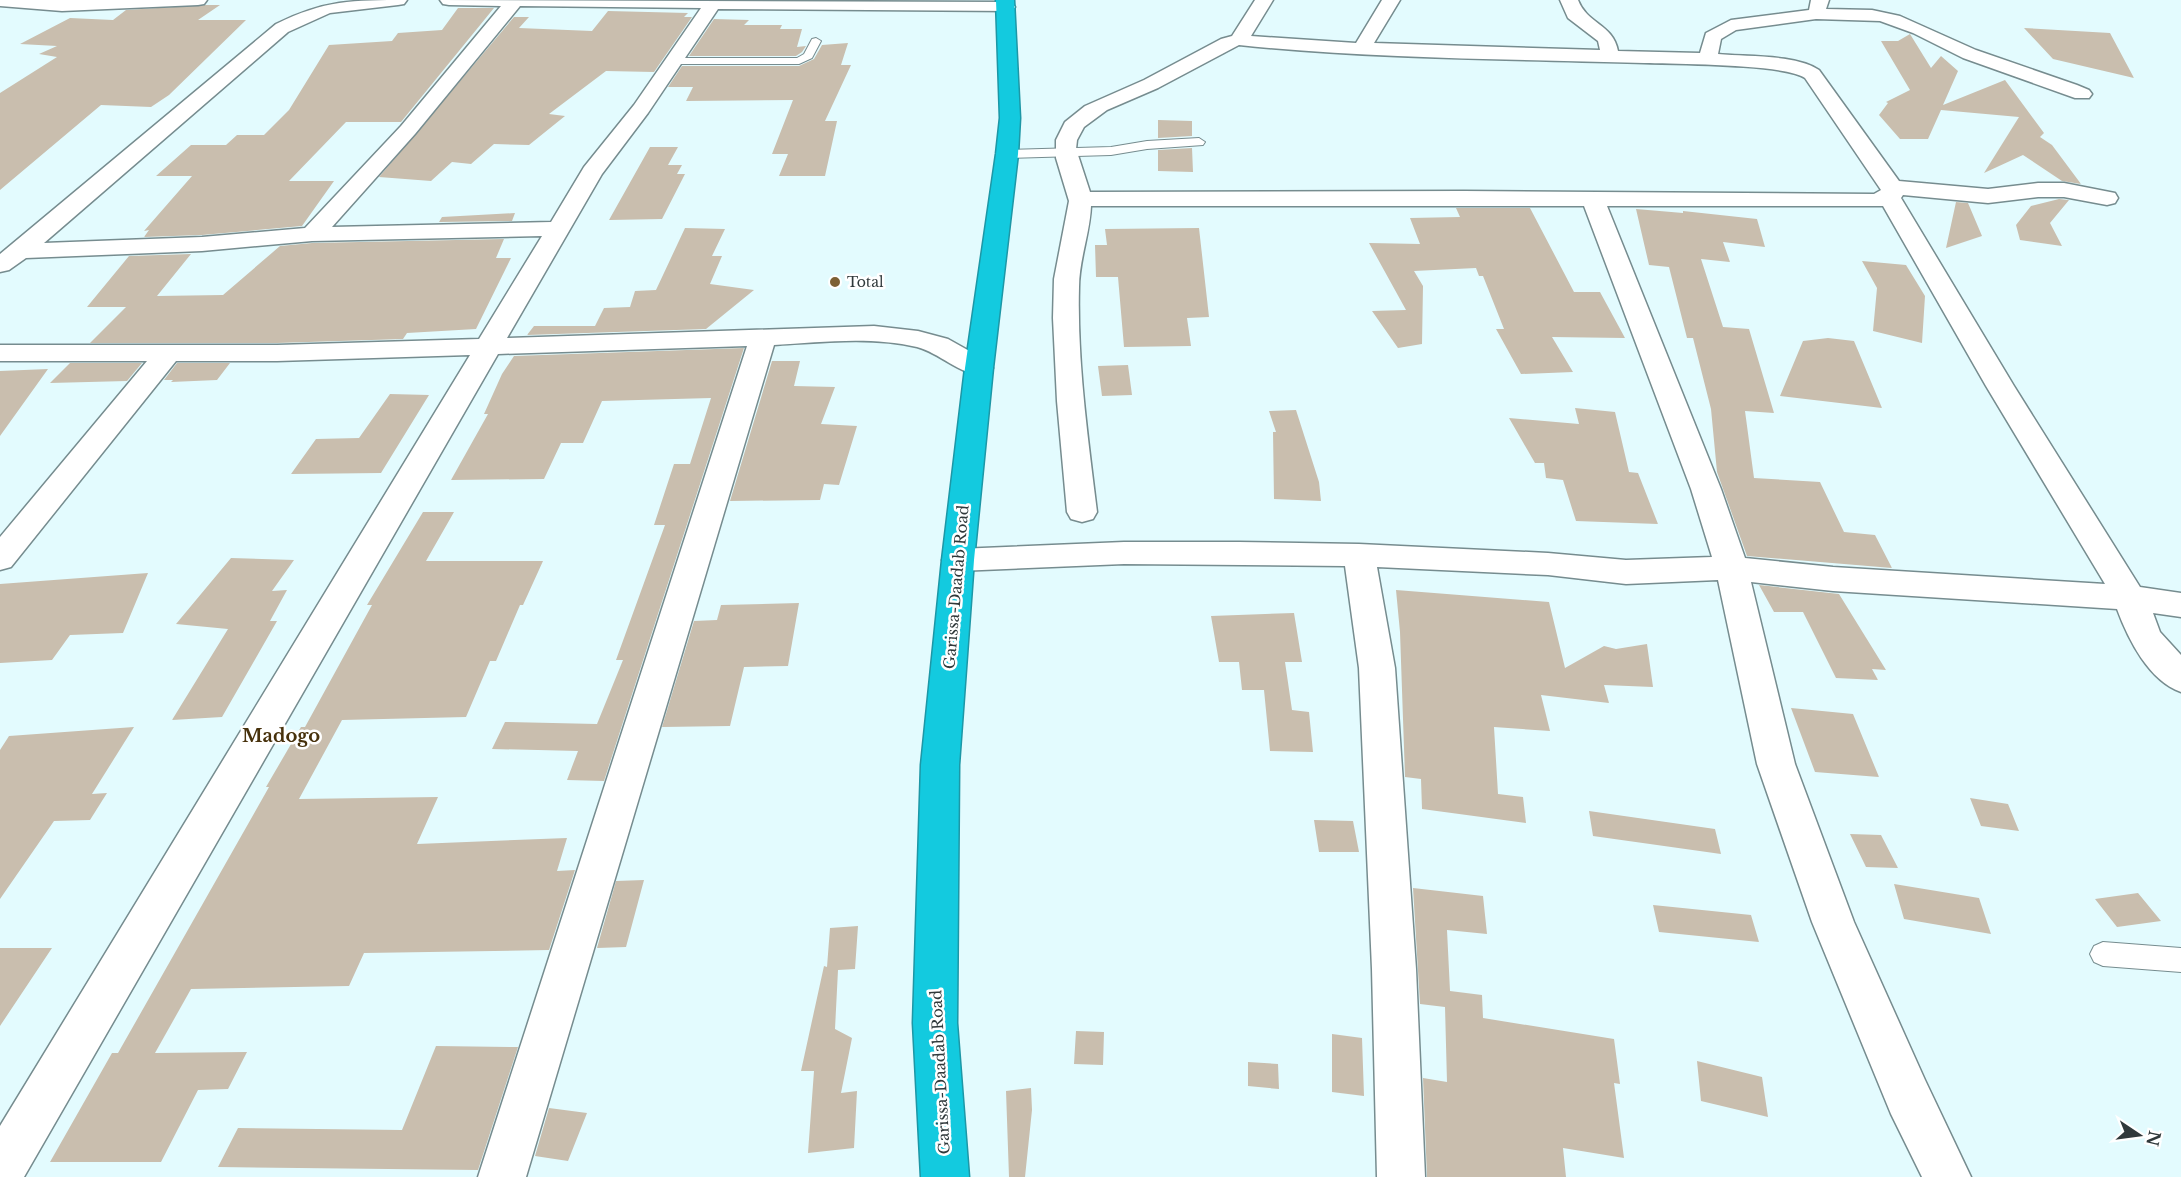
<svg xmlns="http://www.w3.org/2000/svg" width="2181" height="1177" font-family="'Libre Baskerville',serif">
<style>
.building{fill:#c9beae}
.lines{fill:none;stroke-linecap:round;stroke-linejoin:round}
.lane-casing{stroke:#768c8f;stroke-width:2}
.street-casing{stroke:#768c8f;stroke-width:3}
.highway-casing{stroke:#1d97a6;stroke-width:3}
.lane{fill:#fff;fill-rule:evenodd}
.street{fill:#fff;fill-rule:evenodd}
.highway{fill:#13cadf;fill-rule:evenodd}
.poi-dot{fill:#7d6034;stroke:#fff;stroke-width:2}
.labels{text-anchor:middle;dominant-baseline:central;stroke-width:5;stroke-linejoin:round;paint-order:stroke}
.far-poi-label{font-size:14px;fill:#30393b;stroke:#fff;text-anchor:start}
.street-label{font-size:15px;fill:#30393b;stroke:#fff}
.quarter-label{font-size:18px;font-weight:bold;fill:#47310c;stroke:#fff}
</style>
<rect width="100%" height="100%" fill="#e3fbfe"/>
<path class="building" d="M206 5H220L198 20H246L169 95 151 107 101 105 0 190V93L57 57 39 54 57 46 20 44 70 18 113 20 126 10Z
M458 8H494L401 122H346L289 181H334L302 226 202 235 144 237 149 230 144 231 192 176H156L191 145H226L237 135H264L289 110 329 45 392 41 398 33 442 30Z
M608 11 688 13 684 17H692L654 72 606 71 549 114 565 116 529 145 494 144 471 164 452 162 431 181 379 177 514 17H529L519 28 592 31Z
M714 19 749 20 744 25H782L780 29H802L797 47 806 46 802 52 796 56H689Z
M2024 28 2110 33 2134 78 2053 59Z
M1910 34 1931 68 1941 56 1958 71 1943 105 2005 80 2044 133 2040 137 2052 145 2081 184 2062 181 2023 155 1984 173 2019 117 1941 110 1928 139H1900L1879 115 1888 103 1886 102 1910 90 1881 41H1898Z
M848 43 841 65H851L825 121H837L825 176H779L788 154H772L793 100 686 101 693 87H668L682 66H799L814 59 822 45Z
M1158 120 1192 121V136L1158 138Z
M650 147H678L668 165H682L677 174H685L662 219 609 220Z
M1192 148 1193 172 1158 171V150Z
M2059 199 2069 200 2050 223 2062 246 2020 240 2016 225 2031 206Z
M1956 202 1968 203 1982 236 1946 248Z
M1456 208H1530L1574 292H1600L1625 338 1552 337 1573 372 1521 374 1496 329H1504L1483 276H1479L1476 268 1414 271 1423 286 1422 344 1398 348 1372 311 1406 310 1369 243 1420 244 1410 218 1460 217Z
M1636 209 1683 213V211L1757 219 1765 247 1723 242 1730 262 1701 259 1723 327 1749 329 1774 413 1745 411 1754 478 1820 482 1844 532 1875 535 1892 568 1747 556 1717 472 1711 409 1693 338H1687L1669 267 1649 265Z
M515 213 512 221 439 222 442 217Z
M685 228 725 229 712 256H722L710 284 754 290 706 329 527 335 534 326H595L604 308 630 307 635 291 656 290Z
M1199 228 1209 317 1187 318 1191 346 1124 347 1118 277H1096L1095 245H1107L1105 229Z
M504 239 496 258H511L476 329 407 333 403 339 277 343H90L126 307H87L129 256 191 254 157 296 223 295 280 246 312 243Z
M1862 261 1906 265 1925 296 1922 343 1873 331 1877 288Z
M1828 338 1854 341 1882 408 1780 396 1803 341Z
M744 348 604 781 567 780 578 751 492 749 505 722 597 724 623 660H616L665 525H654L674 464H690L711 398 602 401 583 443H561L544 479 451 480 488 414H484L502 374 514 356Z
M772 361H800L794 386 835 387 821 424 857 426 839 485 824 484 820 500 730 501Z
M70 363H142L127 381 50 383Z
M177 363H230L217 380 171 382 173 380H164Z
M1128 365 1132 395 1102 396 1098 366Z
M48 369 0 436V371Z
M390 394 429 395 381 473 291 474 316 439 359 438Z
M1575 408 1615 412 1629 472 1638 473 1658 524 1576 521 1563 480 1546 478 1544 463H1535L1509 418 1579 424Z
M1296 410 1319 482 1321 501 1274 499 1273 432H1276L1269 411Z
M423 512H454L426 561H543L523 605H520L496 661H490L466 717 342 720 299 799 438 797 417 844 567 838 557 871 575 870 549 950 364 953 349 986 191 989 155 1053 247 1052 228 1089 198 1090 161 1162H50L112 1053H118L269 787H266L301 727H305L372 605H367Z
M231 558 294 560 272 591 287 590 270 621H277L222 717 172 720 228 629 176 624Z
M148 573 123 633 70 635 52 660 0 663V584Z
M1759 585 1839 594 1886 670 1872 669 1878 680 1836 678 1803 612H1774Z
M1396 590 1549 602 1565 668 1604 646 1616 649 1647 644 1653 687 1604 685 1609 703 1541 695 1550 731 1494 727 1498 794 1523 797 1526 823 1422 809 1421 779 1405 777 1400 632Z
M799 603 788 666 744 667 730 726 662 727 694 621 717 620 721 605Z
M1294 613 1302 662H1285L1292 710 1309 712 1313 752 1270 751 1264 690H1242L1239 662H1219L1211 616Z
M1791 708 1853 714 1879 777 1815 772Z
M134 727 92 794 107 793 90 820 54 821 0 899V750L9 736Z
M1970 798 2008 804 2019 831 1981 826Z
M1589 811 1715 829 1721 854 1593 836Z
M1314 820 1353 821 1359 852H1319Z
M1850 834 1881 835 1898 868 1866 867Z
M644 880 626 947 597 948 616 881Z
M1894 884 1979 898 1991 934 1904 919Z
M1413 888 1483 896 1487 934 1447 930 1450 991 1482 995 1483 1018 1614 1039 1620 1084 1614 1083 1624 1158 1563 1148 1566 1177H1427L1423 1078 1447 1082 1445 1007 1420 1004Z
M2138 893 2161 921 2117 927 2095 899Z
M1653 905 1751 915 1759 942 1659 932Z
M858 926 855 969 838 970 835 1029 852 1038 841 1093 857 1091 854 1148 808 1153 814 1071H801L824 966 827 967 830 928Z
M0 948H52L0 1026Z
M1076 1031 1104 1032 1103 1065 1074 1064Z
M1332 1034 1362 1038 1364 1096 1332 1092Z
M436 1046 518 1047 478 1170 218 1167 238 1128 402 1130Z
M1697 1061 1762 1077 1768 1117 1701 1101Z
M1248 1062 1278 1064 1279 1089 1248 1086Z
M1031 1088 1032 1110 1025 1177H1009L1006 1091Z
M549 1108 587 1113 568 1161 535 1156Z"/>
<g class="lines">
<g class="lane-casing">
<path id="lane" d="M816 38 821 41 812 58 799 64H675L669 61 675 58H797L804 54 812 39Z
M1199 138 1205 142 1203 145 1147 149 1111 155 1007 158 1001 154 1007 150 1111 147 1147 141Z
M2103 942 2181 948V972L2103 966 2094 962 2090 954 2094 946Z"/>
</g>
<g class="street-casing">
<path id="street" d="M0 0H207L204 4 198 5 62 11 0 6Z
M407 0 404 4 398 5 330 13 288 32 44 243 202 237 305 228 401 126 501 6 449 5 443 4 440 0 1006 2 1012 3 1015 7 1012 11 718 9 648 113 602 174 507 338 874 326 918 331 948 339 989 362 993 368 989 374C965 380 941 353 917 347 871 336 821 342 774 345L526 1177H478L747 346 498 354 24 1177H0V1126L470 355 277 361H176L11 567 0 570V537L147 361H0V345H277L479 339 542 236 312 241 202 251 26 258 9 270 0 272V254L276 24C325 0 352 0 407 0ZM520 6 701 8 634 105 584 167 551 222 332 227 415 134Z
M1255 0H1273L1251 36 1356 43 1382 0H1400L1374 43 1600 50 1598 41 1568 18 1560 0H1578C1587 24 1613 24 1618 51L1700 53 1706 33 1731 20 1809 10 1811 0H1829L1826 9 1872 10 1900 16 1976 50 2077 85 2089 90 2092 94 2089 98H2075L1963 58 1913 33 1880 21 1816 19 1736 30 1721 39 1718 54C1746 57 1796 54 1819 70L1899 181 1988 189 2038 183H2064L2115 193 2118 198 2115 203 2107 205 2064 197H2038L1988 203 1903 195 1901 198 2014 386 2140 587 2181 593V617L2153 613 2160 632 2181 655V692C2149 681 2128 639 2117 609L1833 591 1751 582 1795 764 1854 922 1925 1080 1971 1177H1922L1891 1114 1812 922 1757 764 1718 580 1626 584 1548 575 1377 567 1395 668 1416 969 1425 1177H1377L1372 969 1359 668 1345 566 1124 564 958 571 947 568 942 560 947 552 958 549 1124 542H1239L1359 544 1548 553 1626 560 1712 557 1691 489 1584 206H1091C1090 233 1079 260 1079 287 1077 362 1088 438 1097 512L1093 519 1082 522 1071 519 1067 512 1057 401 1053 318 1054 279 1069 201 1056 158V140L1065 122 1085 106 1144 80 1221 39 1232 36ZM1239 45C1373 59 1509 59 1644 63 1674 64 1786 64 1805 78L1881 190 1874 194 1464 191 1090 192 1076 149 1077 140 1084 127 1107 110 1158 88ZM1607 206H1883L1986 386 2105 584 1833 567 1745 558 1721 489Z"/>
</g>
<g class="highway-casing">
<path id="highway" d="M996 0H1014L1020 118 1018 154 993 368 974 560 959 765 957 1023 969 1177H921L913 1023 921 765 942 560 965 368 996 154 1000 118Z"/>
</g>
<use href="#lane" class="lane"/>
<use href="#street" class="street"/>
<use href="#highway" class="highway"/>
</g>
<circle class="poi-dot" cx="835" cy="282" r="6"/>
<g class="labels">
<g class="far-poi-label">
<text x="847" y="282">Total</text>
</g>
<g class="street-label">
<text transform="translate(956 587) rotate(-85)">Garissa-Daadab Road</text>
<text transform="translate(940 1072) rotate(-93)">Garissa-Daadab Road</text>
</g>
<g class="quarter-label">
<text x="281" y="736">Madogo</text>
</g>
</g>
<g transform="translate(2139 1135) rotate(103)" stroke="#ffffff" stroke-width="4.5" paint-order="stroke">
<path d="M0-4.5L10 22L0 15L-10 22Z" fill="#30393b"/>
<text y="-9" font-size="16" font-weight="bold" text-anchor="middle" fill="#30393b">N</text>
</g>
</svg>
